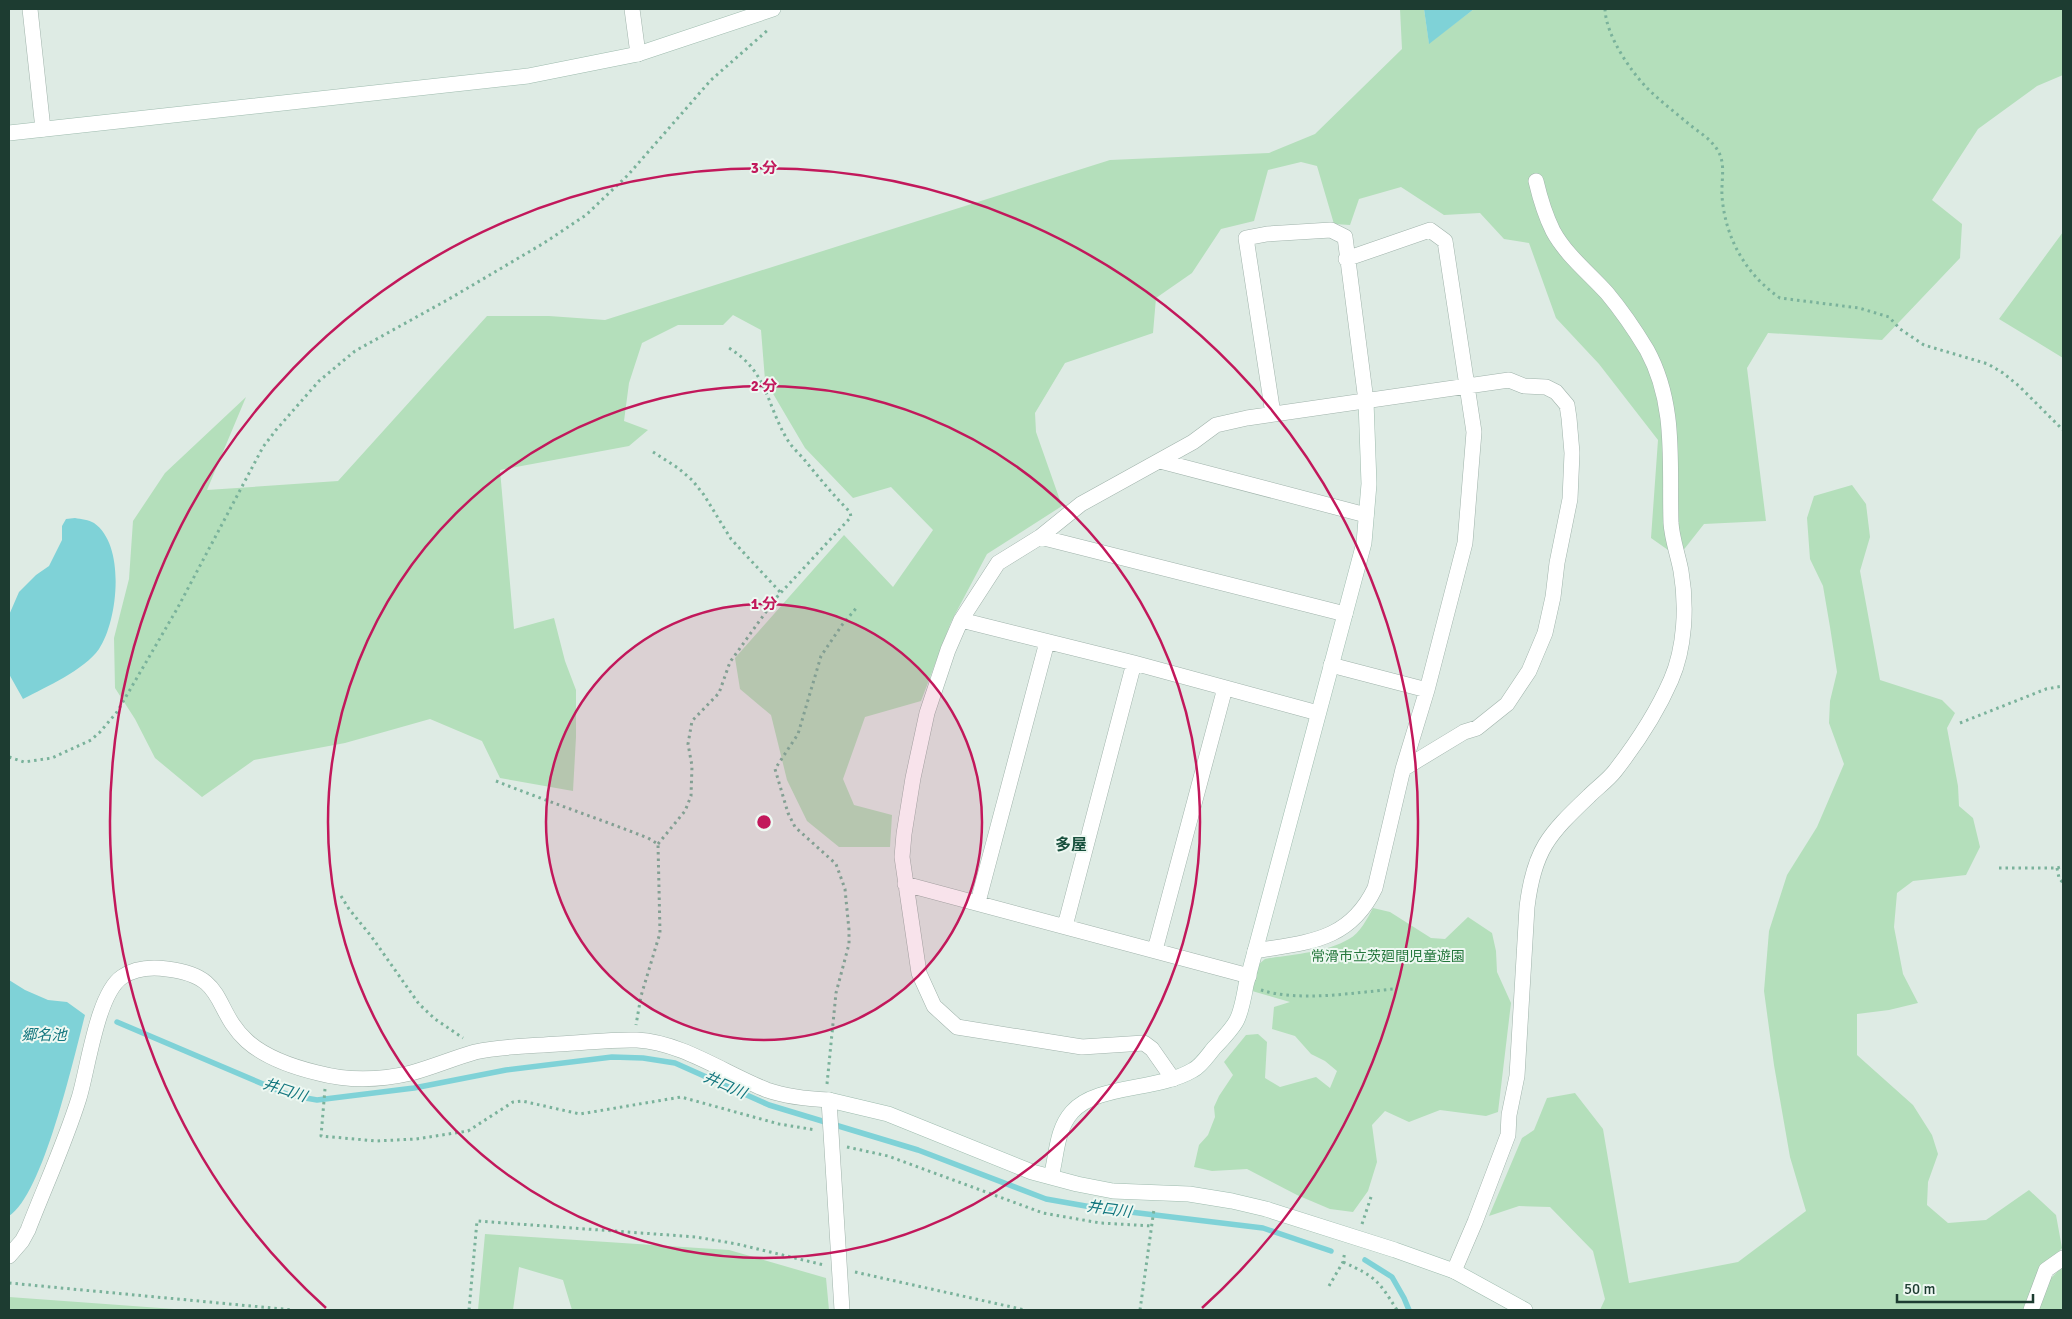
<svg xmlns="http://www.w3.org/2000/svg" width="2072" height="1319" font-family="Signika,'Noto Sans JP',sans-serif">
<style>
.green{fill:#b4dfbb}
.water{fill:#7fd2d7}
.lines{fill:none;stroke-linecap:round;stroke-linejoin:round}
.stream{stroke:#7fd2d7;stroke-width:5.5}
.street-casing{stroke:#a0b3ab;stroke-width:16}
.secondary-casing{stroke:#9ebbae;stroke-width:16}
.path{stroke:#7ab29b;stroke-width:3;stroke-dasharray:2.5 4;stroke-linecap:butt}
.street{stroke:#fff;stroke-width:15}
.secondary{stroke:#fff;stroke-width:15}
.ring{fill:none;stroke:#c2185b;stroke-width:2.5}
.labels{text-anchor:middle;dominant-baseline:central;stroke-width:4;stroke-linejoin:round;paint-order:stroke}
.park-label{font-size:14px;fill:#24773c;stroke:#eef8f2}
.water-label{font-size:15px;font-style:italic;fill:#12767e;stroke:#eef8f2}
.quarter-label{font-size:16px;font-weight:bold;fill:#18503d;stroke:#eef8f2}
.centre{fill:#c2185b;stroke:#eef8f2;stroke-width:2.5}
.ring-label{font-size:15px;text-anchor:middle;font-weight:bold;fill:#c2185b;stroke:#eef8f2;stroke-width:4;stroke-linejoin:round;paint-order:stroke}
</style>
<rect width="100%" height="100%" fill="#deebe4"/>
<path class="green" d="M1400 9H1424L1429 43 1474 9H2063V75L2037 86 1978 129 1932 200 1962 224 1960 258 1882 340 1768 333 1747 368 1766 521 1704 524 1678 557 1651 538 1658 440 1599 364 1556 318 1529 243 1504 239 1480 213 1444 215 1401 187 1359 199 1350 225 1334 224 1317 166 1301 162 1268 170 1254 221 1221 229 1192 273 1156 298 1153 333 1065 363 1035 413 1036 432 1062 506 987 554 951 622 921 701 865 717 843 779 854 805 892 815 890 847H839L807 821 787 780 771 715 740 689 735 658 844 535 893 587 933 530 891 487 853 498 805 448 765 380 761 330 733 315 723 325H678L642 343 629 383 624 421 648 430 629 446 500 470 514 629 554 618 565 661 576 690V737L573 791 500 778 482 741 430 719 345 743 254 760 202 797 155 758 135 719 115 688 114 638 129 579 133 521 165 473 246 397 207 490 338 481 487 316H549L605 320 1110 160 1269 153 1315 134 1402 49Z
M2063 232V358L1999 319Z
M1852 485 1866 504 1870 537 1860 571 1880 680 1942 700 1955 713 1947 728 1958 786 1959 806 1973 818 1980 847 1966 875 1913 881 1897 893 1894 927 1903 974 1918 1003 1889 1010 1857 1014V1055L1913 1105 1932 1135 1938 1154 1928 1182 1927 1205 1948 1223 1986 1220 2029 1190 2056 1215 2062 1248 2055 1256 2025 1310H1600L1605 1299 1593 1251 1550 1207 1519 1206 1489 1216 1522 1138 1534 1130 1547 1098 1575 1093 1603 1129 1629 1283 1738 1262 1806 1211 1790 1157 1774 1065 1764 991 1769 931 1787 875 1817 827 1844 764 1829 723 1830 701 1837 672 1830 627 1823 586 1810 559 1807 518 1814 496Z
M1373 908 1390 912 1431 938 1445 939 1468 917 1492 933 1496 951 1497 972 1511 1003 1498 1112 1486 1116 1440 1110 1409 1122 1385 1111 1372 1125 1377 1162 1368 1191 1353 1212 1330 1209 1297 1195 1247 1169 1212 1171 1194 1167 1199 1145 1208 1135 1215 1117 1214 1107 1219 1096 1233 1075 1224 1062 1246 1035 1258 1034 1267 1042 1265 1078 1280 1087 1316 1077 1330 1088 1337 1071 1325 1061 1311 1054 1295 1036 1272 1029 1274 1007 1290 1002 1252 991 1259 964 1265 959C1293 954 1325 953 1349 939 1360 933 1367 919 1373 908Z
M485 1234 729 1250 826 1278 829 1310H572L563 1280 519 1267 513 1310H478Z
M2063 1266V1310H2038L2050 1279Z
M9 1297 188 1310H9Z"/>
<path class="water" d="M1424 9H1474L1429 44Z
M75 518C81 519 89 520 94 523 126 545 118 621 99 649 84 670 46 687 23 699L9 674V615L19 592 36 575 49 566 62 540V526L66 519Z
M9 980 25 990 48 1000 67 1002 85 1015C74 1057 43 1195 9 1216Z"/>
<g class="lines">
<path class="stream" d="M117 1022 289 1095 317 1100 414 1088 506 1070 612 1057 643 1058 675 1063 769 1105 918 1150 1046 1199 1097 1208 1263 1228 1331 1251
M1365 1260 1392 1277 1404 1298 1409 1310"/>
<g class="street-casing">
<path id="street" d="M30 9 43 129
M632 9 638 54
M1273 414 1246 238 1267 234 1331 230 1345 237 1366 401
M1160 461 1366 515
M1040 537 1345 614
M961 620 1134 663 1318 713
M1331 665 1427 690
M905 884 1249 976
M978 902 1047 642
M1065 926 1134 663
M1155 950 1225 688
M1255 951C1307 942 1349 942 1375 888L1403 769 1427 690 1465 543 1474 432 1445 241 1430 230 1346 259
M1173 1079 1152 1049 1144 1043 1082 1047 957 1027 934 1006 919 973 902 857 904 834 913 778 927 713 948 650 961 620 998 563 1040 537 1081 504 1193 442 1216 425 1247 418 1509 380 1524 386 1546 387 1556 392 1567 405 1569 418 1572 453 1570 499 1557 563 1553 597 1545 633 1529 671 1507 704 1477 728 1464 732 1403 769
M9 1256 22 1241 28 1230C45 1186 65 1143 79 1098 88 1069 97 994 122 977 135 968 152 967 167 969 228 976 212 1009 247 1041 266 1058 293 1067 318 1073 348 1081 381 1080 411 1073 433 1067 454 1058 475 1052 502 1046 531 1046 558 1044 584 1043 611 1039 637 1040 681 1042 726 1074 767 1090 787 1097 808 1099 829 1100L842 1310
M1454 1271 1475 1222 1508 1135 1509 1115 1517 1076 1527 907C1534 850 1548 835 1589 796 1597 788 1608 780 1615 771 1636 744 1657 712 1671 680 1685 648 1687 606 1681 571 1678 555 1672 539 1671 523 1669 464 1677 405 1647 350 1635 330 1622 311 1607 293 1589 273 1566 255 1553 231 1545 215 1540 198 1536 181
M2031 1310 2046 1270 2063 1258"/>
</g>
<g class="secondary-casing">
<path id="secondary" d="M9 133 528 76 638 54 773 9
M829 1100 888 1114 1032 1172 1077 1184 1113 1191 1189 1194 1232 1201 1266 1209 1395 1250 1454 1271 1525 1310
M1051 1177C1057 1155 1056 1130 1072 1112 1096 1084 1158 1091 1193 1070 1201 1066 1208 1055 1214 1048 1238 1023 1240 1020 1246 985L1364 543 1369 484 1366 401"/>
</g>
<path class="path" d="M1605 9C1606 35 1629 69 1647 88 1660 101 1676 113 1690 125 1699 132 1712 140 1718 151 1726 164 1721 181 1722 196 1725 237 1745 274 1780 298L1859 308 1889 317 1900 329 1924 345 1988 364 2003 373 2019 386 2063 430
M653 452 678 468 692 480 704 495 731 539 781 593
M1960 723 2046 689 2063 686
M9 757 24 762 52 758 91 740 100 732 117 712 177 609 263 447 276 430 319 381 355 351 449 299 544 243 586 215 628 175 711 80 769 29
M496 781C546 801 597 818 648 838L658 844 660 933 641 996 636 1025
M658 844 685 811 691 796 692 766 688 744 692 721 719 693 730 662 776 598 851 517 850 512C834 496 821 480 807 463 801 455 792 448 787 439 766 404 768 372 729 348
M1999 868H2057L2063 866
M2057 868 2059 878 2063 883
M341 896 349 909 371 936 419 1004 435 1019 463 1038
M1261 990C1298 1002 1353 993 1393 989
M827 1084 836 993 849 944V930L845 889 836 864 795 827 788 813 775 769 798 734 821 656 842 625 858 606
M325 1089 321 1136 376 1141 416 1139 468 1131 513 1102 522 1101 580 1114 681 1097 779 1124 816 1130
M847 1147 888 1156 1043 1213 1100 1223 1152 1226
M1362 1224 1372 1194
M1343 1262C1376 1277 1378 1280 1397 1310
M855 1272 1025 1310
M9 1283 293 1310
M1329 1286 1343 1262 1345 1251
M469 1310 477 1221 696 1237 737 1244 824 1265
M1140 1310 1154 1209"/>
<use href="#street" class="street"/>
<use href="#secondary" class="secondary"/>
</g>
<circle cx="764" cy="822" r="218" fill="#c2185b" fill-opacity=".12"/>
<g class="ring">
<circle cx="764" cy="822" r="218"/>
<circle cx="764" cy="822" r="436"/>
<path d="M326 1308A654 654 0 1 1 1202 1308"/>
</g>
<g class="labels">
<g class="park-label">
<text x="1388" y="956">常滑市立茨廻間児童遊園</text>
</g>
<g class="water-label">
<text x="44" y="1035">郷名池</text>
<text transform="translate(725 1085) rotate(24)">井口川</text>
<text transform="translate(285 1090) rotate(18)">井口川</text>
<text transform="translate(1109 1209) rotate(8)">井口川</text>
</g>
<g class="quarter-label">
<text x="1071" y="845">多屋</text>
</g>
</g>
<circle cx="764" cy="822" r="8" class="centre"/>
<g class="ring-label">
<text x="764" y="173">3 分</text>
<text x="764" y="391">2 分</text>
<text x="764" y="609">1 分</text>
</g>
<rect width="2072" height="1319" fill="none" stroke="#1d3c31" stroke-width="20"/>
<path d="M1897 1294v8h136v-8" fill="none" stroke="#1d3c31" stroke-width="2.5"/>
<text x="1904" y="1294" font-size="15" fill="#1d3c31" stroke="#eef8f2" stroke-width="4" paint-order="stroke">50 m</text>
</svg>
